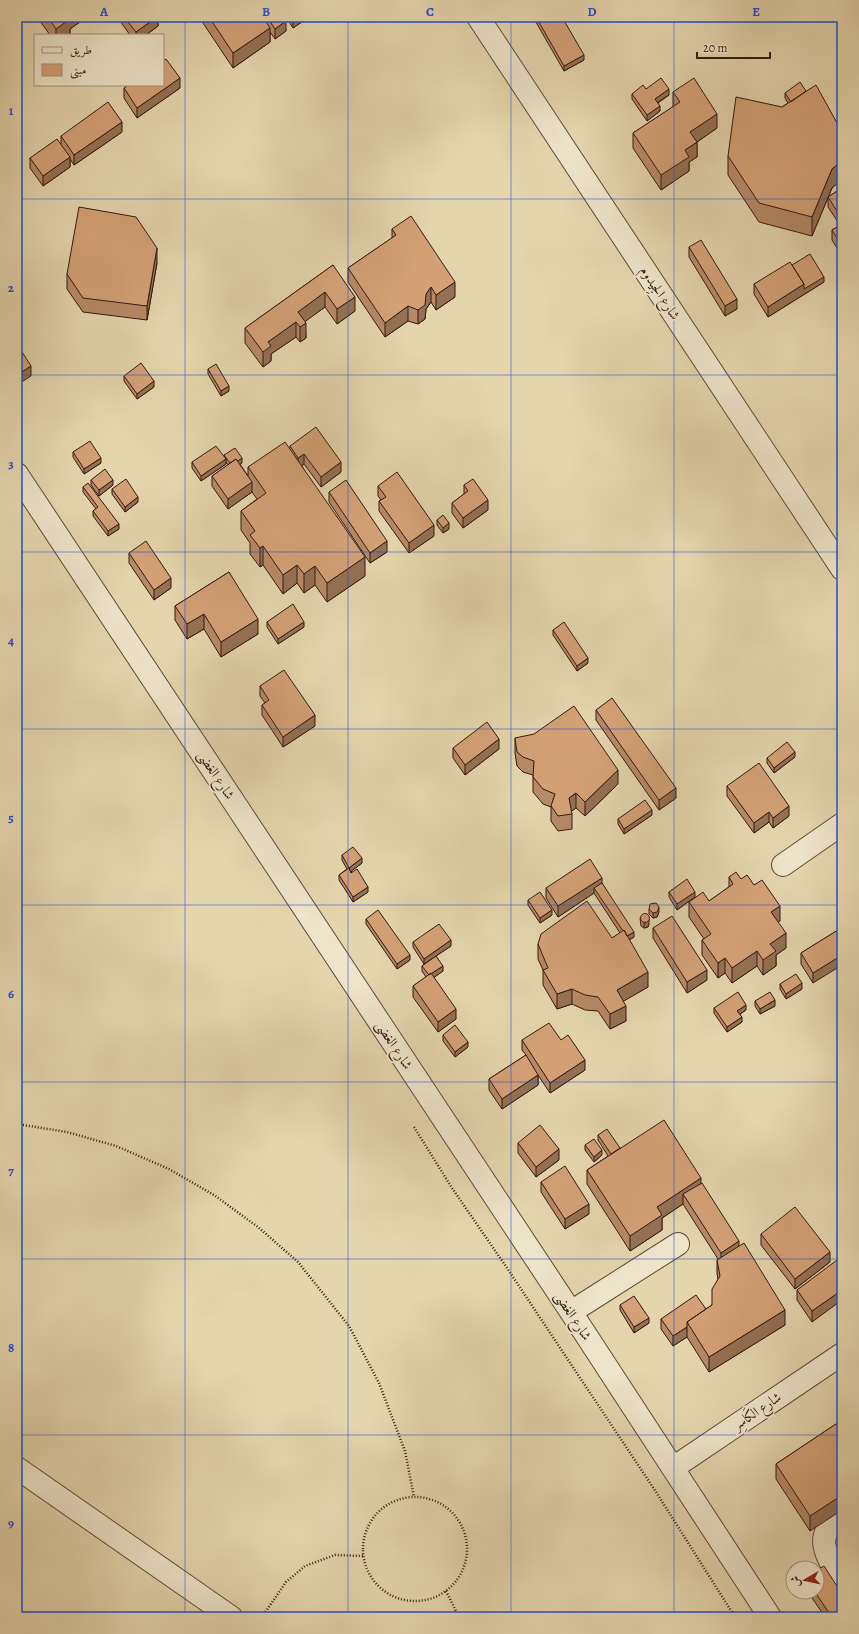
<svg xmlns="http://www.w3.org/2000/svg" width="859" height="1634" font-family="Alegreya,Amiri,serif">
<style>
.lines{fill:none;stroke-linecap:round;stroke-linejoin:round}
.street-casing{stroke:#604836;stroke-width:24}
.path{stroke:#33190f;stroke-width:2.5;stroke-dasharray:1 2;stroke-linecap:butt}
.street{stroke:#eee4ca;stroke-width:22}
.wall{fill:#b68a66;stroke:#33190f}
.shaded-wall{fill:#947153;stroke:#33190f}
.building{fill:#d4a177;stroke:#33190f}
.grid{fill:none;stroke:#1d4ed8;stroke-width:1;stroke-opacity:0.55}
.labels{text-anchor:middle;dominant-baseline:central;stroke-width:3.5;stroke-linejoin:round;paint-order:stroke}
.street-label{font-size:14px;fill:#33190f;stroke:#eee4ca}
.neatline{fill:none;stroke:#1d4ed8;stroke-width:1.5}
.grid-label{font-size:13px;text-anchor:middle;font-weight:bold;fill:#1d4ed8}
</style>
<rect width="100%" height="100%" fill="#e5d5ad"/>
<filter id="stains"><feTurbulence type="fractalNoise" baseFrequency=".005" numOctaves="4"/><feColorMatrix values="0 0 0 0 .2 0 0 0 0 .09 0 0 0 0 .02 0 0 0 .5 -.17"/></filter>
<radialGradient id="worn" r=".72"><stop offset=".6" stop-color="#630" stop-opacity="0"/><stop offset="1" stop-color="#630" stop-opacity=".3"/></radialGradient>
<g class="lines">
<g class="street-casing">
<path id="street" d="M478 17 842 569
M17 474 571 1312 770 1617
M783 865 842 824
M571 1312 678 1244
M17 1468 231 1617
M673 1468 842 1354
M842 1515C810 1536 828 1557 842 1582"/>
</g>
<path class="path" d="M17 1124 67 1132 116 1146 169 1169 214 1195 258 1227 298 1262 349 1326 379 1383 405 1451 414 1497
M414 1127 452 1188 507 1268 656 1492 735 1617
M363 1549a52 52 0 1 1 104 0a52 52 0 1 1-104 0Z
M446 1591 459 1617
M262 1617 286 1582 305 1566 335 1555 363 1556"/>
<use href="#street" class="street"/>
</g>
<path class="wall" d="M37 17H87L70 29V34L69 35H50Z
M120 17H158V26L146 35H130L120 21Z
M199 17H283L286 31 275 39 270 32V42L233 68Z
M286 17H309L293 28Z
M533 17H562L584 60 564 71Z
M124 88H180L137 118 124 98Z
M646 89 669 95 658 103 660 111 647 121 632 99V94Z
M806 91 842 132V179L832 188 812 236 759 222 728 175V156L782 107 788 103 785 98V93Z
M673 92 717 128 697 142V157L689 162V171L661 190 633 148V133L673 107Z
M122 132 74 165 70 159V167L43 186 30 168V158L61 144V136Z
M842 188V256L832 240V230L840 225 828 207V197Z
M392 229 455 297 436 310 431 302 426 309 425 319 418 324 408 321 385 337 348 282V268L392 238Z
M689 247 737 309 725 316 689 257Z
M157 263 147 320 83 312 67 289V274Z
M333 265 355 311 337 324 325 307 305 321 306 338 300 342 296 337 271 354V361L263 367 245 343V328Z
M792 265 824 282 768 317 754 294V284Z
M208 369 229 391 221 396 208 374Z
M124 376 154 387 137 399 124 381Z
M290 446 341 472 321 487 304 464 302 466 365 576 327 602 315 585 304 593 297 583 283 594 263 565 260 567 250 554V543L241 530V511L257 499 252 492 228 509 212 486V476L228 465 226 462V464L201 481 192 468V462L224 457V455L242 463 240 464 248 476V467L290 448Z
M73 452 101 463 84 474 73 457Z
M91 480 113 485 99 496 91 485Z
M464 485 488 510 463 528 452 513V503L464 494Z
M378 486 434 536 409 553 379 511V501L381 500 378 496Z
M83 487 119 529 108 536 93 516V511L96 509 83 492Z
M112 489 138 502 125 512 112 494Z
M329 492 387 552 370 563 329 502Z
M437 520 449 529 443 533 437 525Z
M129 553 171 588 154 600 129 563Z
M229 572 258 634 221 657 204 629 187 639 175 620V606Z
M267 622 304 627 278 644 267 627Z
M553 630 588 663 577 671 553 635Z
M260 686 315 726 283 747 262 715V705L265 703 260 696Z
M596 710 676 798 659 810 596 720Z
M515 738 618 784 585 816 576 808 571 811 572 814V829L558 831 551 821V807L543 804 533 792V775L523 772 517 766 515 753Z
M453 748 499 749 465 775 453 758Z
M795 757 774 773 767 763V758Z
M727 786 789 816 773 828 769 822 754 833 727 796Z
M652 815 624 834 618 824V819Z
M342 855 362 863 351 871 368 892 353 902 339 880V875L347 869 342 860Z
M729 877 741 879 780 921 778 922 786 948 776 955V966L763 975 757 966 732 983 725 973 718 978 702 955V940L704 939 689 917V902L709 901 729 887Z
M602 883 634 937 629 940 648 987 623 1001 626 1021 610 1029 598 1011 585 1010 572 1004 557 1009 543 985V970L538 959V944L612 938 620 933 594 893 558 917 546 898V888Z
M669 892 695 897 677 910 669 897Z
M528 900 552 915 540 923 528 905Z
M649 909 659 912 657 917 653 918 649 914Z
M640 918 649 924 648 927 644 928 641 926Z
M366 919 410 960 397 969 366 924Z
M653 928 707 980 687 993 653 938Z
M838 930 813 983 801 964V953Z
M413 942 451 946 436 956 443 971 434 977 456 1019 438 1032 413 997V986L426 977 422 971V966L424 964 413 947Z
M780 984 802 989 786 999 780 989Z
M755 1001 775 1006 760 1014 755 1006Z
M714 1008 746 1010 740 1014 742 1022 727 1032 714 1013Z
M443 1035 468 1047 455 1057 443 1041Z
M522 1040H561L585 1070 550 1093 538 1075V1085L502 1109 489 1090V1079L526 1055 522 1050Z
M598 1135 620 1148 701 1183 785 1325 709 1372 687 1337 673 1346 661 1329V1319L706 1309 712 1305 718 1279 717 1274V1260L718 1259 683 1204 662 1218V1230L630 1251 587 1184V1170L608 1156 598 1140Z
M518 1143 559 1160 536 1177 518 1153Z
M585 1145 602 1155 594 1162 585 1150Z
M541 1182 589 1214 565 1229 541 1192Z
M761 1234 830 1262 795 1289 761 1245Z
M842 1258 812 1322 797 1300V1290Z
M620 1305 649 1323 634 1333 620 1310Z
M836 1424 810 1531 776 1479V1464Z
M808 1592H817L842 1617H825Z"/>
<path class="shaded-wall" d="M68 17H87L70 29V34L69 35H56V29Z
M92 17H96L92 20Z
M157 17H158V26L146 35H136V32Z
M293 17H309L293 28Z
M286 21V31L275 39V29Z
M270 28V42L233 68V53Z
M584 55V60L564 71V66Z
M180 78V88L137 118V108Z
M669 89V95L655 104V99Z
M660 106V111L647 121V115Z
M717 114V128L690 147V132Z
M122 122V132L74 165V155Z
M697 142V157L689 162V171L661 190V175L685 150Z
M70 157V167L43 186V176Z
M842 161V179L832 188 812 236V217L832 169Z
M157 248V263L147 320V306Z
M824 277V282L768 317V307L804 284Z
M455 282V297L436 310V295Z
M431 287V302L426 309 425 319 418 324V310L426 294Z
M325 292V307L299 326 298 312Z
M355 297V311L337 324V309Z
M737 299V309L725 316V306Z
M408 306V321L385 337V323Z
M296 322V337L271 354V361L263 367V352L268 342Z
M306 323V338L300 342V327Z
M31 366V376L17 385V375Z
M154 381V387L137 399V394Z
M229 386V391L221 396V391Z
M304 454V464L298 468V458Z
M101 458V463L84 474V469Z
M242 458V463L231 470V465Z
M226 459V464L201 481V476Z
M341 462V472L321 487V477Z
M113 480V485L99 496V490Z
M252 482V492L228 509V499Z
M138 497V502L125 512V507Z
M488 500V510L463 528V518Z
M449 523V529L443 533V528Z
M119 524V529L108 536V531Z
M434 525V536L409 553V543Z
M387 541V552L370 563V553Z
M263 546V565L260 567V548Z
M365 557V576L327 602V583Z
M297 565V583L283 594V575Z
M315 566V585L304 593V574Z
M171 578V588L154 600V590Z
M204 614V629L187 639V624Z
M258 619V634L221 657V642Z
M304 622V627L278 644V639Z
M588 658V663L577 671V666Z
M315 715V726L283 747V737Z
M499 739V749L465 775V765Z
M795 752V757L774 773V768Z
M618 770V784L585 816V802Z
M676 788V798L659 810V800Z
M576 793V808L569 813V798Z
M789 806V816L773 828V818Z
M652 810V815L624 834V829Z
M769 812V822L754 833V823Z
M362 858V863L349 873V868Z
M602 878V888H594V893L558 917V906Z
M368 887V892L353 902V897Z
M695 892V897L677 910V904Z
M780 906V921L771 927V912Z
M659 907V912L657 917 653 918V913Z
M552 910V915L540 923V918Z
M649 919V924L648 927 644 928V923Z
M634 932V937L626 942V937Z
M786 933V948L776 955V966L763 975V960L770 944Z
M451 940V946L424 964V959Z
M757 951V966L732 983V968Z
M410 955V960L397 969V964Z
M842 955V965L813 983V973Z
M725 958V973L718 978V963Z
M443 966V971L429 981V975Z
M707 970V980L687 993V982Z
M648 972V987L617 1005V990Z
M802 983V989L786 999V994Z
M572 989V1004L557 1009V994Z
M775 1000V1006L760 1014V1009Z
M746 1005V1010L737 1016V1011Z
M626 1006V1021L610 1029V1014Z
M456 1009V1019L438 1032V1022Z
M742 1017V1022L727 1032V1027Z
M468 1042V1047L455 1057V1052Z
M585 1060V1070L550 1093V1083Z
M538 1075V1085L502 1109V1099Z
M559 1149V1160L536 1177V1167Z
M602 1150V1155L594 1162V1157Z
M701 1178V1193L683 1194V1204L662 1218V1230L630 1251V1236L657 1207Z
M589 1204V1214L565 1229V1219Z
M739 1241V1251L721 1263V1253Z
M830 1252V1262L795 1289V1279Z
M842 1290V1300L812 1322V1311Z
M785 1310V1325L709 1372V1357Z
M649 1318V1323L634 1333V1327Z
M687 1327V1337L673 1346V1336Z
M842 1495V1510L810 1531V1516Z
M842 1609V1617H831V1616Z"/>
<path class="building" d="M48 17H68L70 19 56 29Z
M124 17H157L136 32Z
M209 17H263L270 28 233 53Z
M267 17H283L286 21 275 29Z
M536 17H562L584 55 564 66Z
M166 59 180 78 137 108 124 88 128 85H163V61Z
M661 78 669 89 655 99 660 106 647 115 632 94 643 85 646 89Z
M694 78 717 114 690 132 697 142 685 150 689 157 661 175 633 133 680 102 673 92Z
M800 82 806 91 791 102 785 93Z
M816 85 842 132V161L832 169 812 217 759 203 728 156 736 97 782 107Z
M108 102 122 122 74 155 61 136Z
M57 139 70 157 43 176 30 158Z
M842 188V219L828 197Z
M79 207 136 217 157 248 147 306 83 298 67 274Z
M411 216 455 282 436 295 431 287 426 294 425 305 418 310 408 306 385 323 348 268 396 235 392 229Z
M842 224V246L832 230Z
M701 240 737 299 725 306 689 247Z
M810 254 824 277 804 289V284L792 265Z
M790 262 804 284 768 307 754 284Z
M333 265 355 297 337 309 325 292 298 312 306 323 300 327 296 322 268 342 271 346 263 352 245 328Z
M17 344 31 366 17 375Z
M141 363 154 381 137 394 124 376Z
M216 364 229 386 221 391 208 369Z
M316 427 341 462 321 477 304 454 298 458 290 446Z
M90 441 101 458 84 469 73 452Z
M285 442 365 557 327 583 315 566 304 574 297 565 283 575 263 546 260 548 250 535 255 531 241 511 266 493 248 467Z
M216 446 226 459 201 476 192 462Z
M235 448 242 458 238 461 236 459 230 463 224 455Z
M236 459 252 482 228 499 212 476Z
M105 469 113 480 99 490 91 480Z
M397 472 434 525 409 543 379 501 386 497 378 486Z
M126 479 138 497 125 507 112 489Z
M473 479 488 500 463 518 452 503 468 491 464 485Z
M346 480 387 541 370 553 329 492Z
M88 483 119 524 108 531 93 511 98 507 83 487Z
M443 515 449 523 443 528 437 520Z
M146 541 171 578 154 590 129 553Z
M229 572 258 619 221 642 204 614 187 624 175 606Z
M293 604 304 622 278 639 267 622Z
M564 622 588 658 577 666 553 630Z
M284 670 315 715 283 737 262 705 269 700 260 686Z
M612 698 676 788 659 800 596 710Z
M574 706 618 770 585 802 576 793 569 798 572 814 558 816 551 806 555 794 543 789 533 777 534 761 523 757 517 752 515 738 534 734Z
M487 722 499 739 465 765 453 748Z
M787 742 795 752 774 768 767 758Z
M759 763 789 806 773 818 769 812 754 823 727 786Z
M645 800 652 810 624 829 618 819Z
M353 847 362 858 349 868 342 855Z
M590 859 602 878 558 906 546 888Z
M349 868 351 873 357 869 368 887 353 897 339 875Z
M736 872 741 879 747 875 754 885 762 880 780 906 771 912 786 933 770 944 776 951 763 960 757 951 732 968 725 958 718 963 702 940 711 934 689 902 703 892 709 901 733 884 729 877Z
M687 879 695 892 677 904 669 892Z
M602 883 634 932 627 936 624 930 623 931 594 888Z
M540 892 552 910 540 918 528 900Z
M587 901 612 938 624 930 648 972 617 990 626 1006 610 1014 598 997 585 995 572 989 557 994 543 970 548 968 538 944 541 934Z
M656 903 659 907 657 912 653 913 649 909 650 904Z
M378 910 410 955 397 964 366 919Z
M640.5 918a4.5 4.5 0 1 1 9 0a4.5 4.5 0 1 1-9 0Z
M672 916 707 970 687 982 653 928Z
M439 924 451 940 424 959 413 942Z
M838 930 842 936V955L813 973 801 953Z
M436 956 443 966 429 975 422 966Z
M431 973 456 1009 438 1022 413 986Z
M796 974 802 983 786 994 780 984Z
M738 992 746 1005 737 1011 742 1017 727 1027 714 1008Z
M770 992 775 1000 760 1009 755 1001Z
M549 1023 561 1040 568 1035 585 1060 550 1083 522 1040Z
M455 1025 468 1042 455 1052 443 1035Z
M526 1055 538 1075 502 1099 489 1079Z
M664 1120 701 1178 657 1207 662 1215 630 1236 587 1170Z
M540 1125 559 1149 536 1167 518 1143Z
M607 1129 620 1148 611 1154 598 1135Z
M594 1139 602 1150 594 1157 585 1145Z
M565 1166 589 1204 565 1219 541 1182Z
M702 1183 739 1241 721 1253 683 1194Z
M795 1207 830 1252 795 1279 761 1234Z
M744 1243 785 1310 709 1357 687 1322 712 1305V1289L720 1276 717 1260Z
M841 1257 842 1258V1290L812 1311 797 1290Z
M696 1295 706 1309 687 1322V1327L673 1336 661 1319Z
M634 1296 649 1318 634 1327 620 1305Z
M836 1424 842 1434V1495L810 1516 776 1464Z
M824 1566 842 1594V1609L831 1616 815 1592H817V1570Z"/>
<path class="grid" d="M185 17V1617M348 17V1617M511 17V1617M674 17V1617M17 199H842M17 375H842M17 552H842M17 729H842M17 905H842M17 1082H842M17 1259H842M17 1435H842"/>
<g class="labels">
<g class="street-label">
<text transform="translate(660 293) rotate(57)">شارع الجِيدوم</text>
<text transform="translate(216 775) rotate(57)">شارع الغضى</text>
<text transform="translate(394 1045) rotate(57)">شارع الغضى</text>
<text transform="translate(573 1316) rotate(57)">شارع الغضى</text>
<text transform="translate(757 1411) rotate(-34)">شارع الكَاسِر</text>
</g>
</g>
<rect width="859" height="1634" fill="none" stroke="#e5d5ad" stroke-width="44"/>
<rect x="34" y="34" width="130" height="52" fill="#eee4ca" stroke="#a3937f"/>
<rect x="42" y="47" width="20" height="6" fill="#eee4ca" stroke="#a3937f"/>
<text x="70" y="54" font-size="12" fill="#33190f">طريق</text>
<rect x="42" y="64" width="20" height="12" fill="#d4a177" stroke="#a3937f"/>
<text x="70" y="74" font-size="12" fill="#33190f">مبنى</text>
<g transform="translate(805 1580) rotate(261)"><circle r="19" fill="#eee4ca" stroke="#a3937f"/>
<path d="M0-3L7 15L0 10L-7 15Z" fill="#8f2418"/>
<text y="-6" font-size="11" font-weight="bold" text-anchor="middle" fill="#33190f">ش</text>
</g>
<path d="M697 52v6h73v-6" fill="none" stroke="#33190f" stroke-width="2"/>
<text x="703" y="52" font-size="12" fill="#33190f" stroke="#eee4ca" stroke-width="3" paint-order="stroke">20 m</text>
<rect x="22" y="22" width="815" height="1590" class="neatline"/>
<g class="grid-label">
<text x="104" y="16">A</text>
<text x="266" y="16">B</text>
<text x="430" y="16">C</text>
<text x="592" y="16">D</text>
<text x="756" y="16">E</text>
<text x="11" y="115">1</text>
<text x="11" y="292">2</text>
<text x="11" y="468">3</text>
<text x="11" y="645">4</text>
<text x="11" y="822">5</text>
<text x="11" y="998">6</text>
<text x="11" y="1175">7</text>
<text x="11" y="1352">8</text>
<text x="11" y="1528">9</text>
</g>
<rect width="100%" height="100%" filter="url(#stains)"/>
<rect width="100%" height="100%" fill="url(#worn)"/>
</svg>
